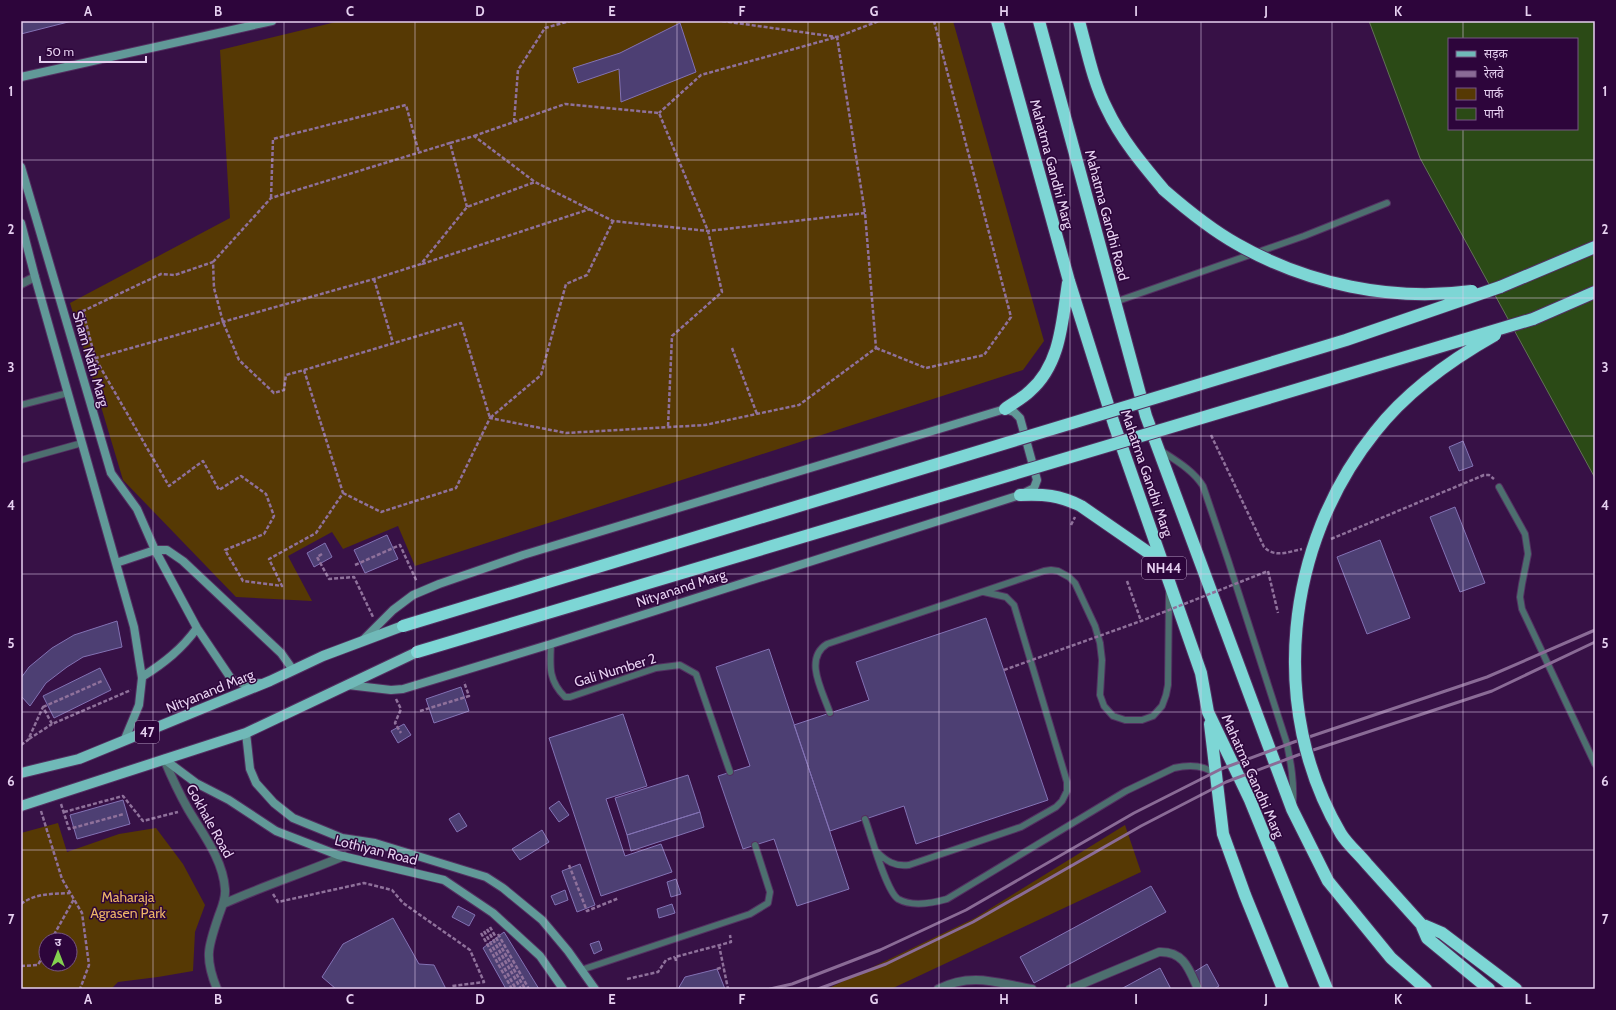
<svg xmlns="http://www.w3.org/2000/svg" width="1616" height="1010" font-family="Cabin,'Noto Sans Devanagari',sans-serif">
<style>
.green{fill:#563904;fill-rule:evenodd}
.water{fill:#2b4a16;stroke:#637257;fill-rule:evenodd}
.building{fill:#4d3f73;stroke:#8372b4}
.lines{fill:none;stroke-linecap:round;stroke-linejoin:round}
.lane-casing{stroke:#533061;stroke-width:8}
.street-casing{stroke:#533061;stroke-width:10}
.secondary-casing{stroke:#533061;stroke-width:10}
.primary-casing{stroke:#533061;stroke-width:12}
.highway-casing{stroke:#533061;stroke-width:14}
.path{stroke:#8f719b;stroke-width:2.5;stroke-dasharray:4 2;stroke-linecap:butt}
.lane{stroke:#4d6f6f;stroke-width:6}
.street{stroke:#4d6f6f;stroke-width:8}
.secondary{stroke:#619998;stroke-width:8}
.primary{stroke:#70b9b8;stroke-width:10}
.highway{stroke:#7dd6d5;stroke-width:12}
.rail{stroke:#8a6b96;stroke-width:3}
.highway-bridge-casing{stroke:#533061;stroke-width:14;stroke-linecap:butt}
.path-bridge{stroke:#8f719b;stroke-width:2.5;stroke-dasharray:4 2;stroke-linecap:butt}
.highway-bridge{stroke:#7dd6d5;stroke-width:12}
.grid{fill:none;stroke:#e6d0f0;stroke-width:1;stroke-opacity:0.55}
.labels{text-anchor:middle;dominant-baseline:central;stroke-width:3;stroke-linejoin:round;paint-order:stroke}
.shield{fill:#2d053b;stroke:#ae93ba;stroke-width:1}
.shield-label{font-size:13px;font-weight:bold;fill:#e6d0f0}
.street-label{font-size:14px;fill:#e6d0f0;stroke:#2d053b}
.park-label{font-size:14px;fill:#edb566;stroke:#2d053b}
.neatline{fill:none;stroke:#e6d0f0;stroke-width:1.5}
.grid-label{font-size:13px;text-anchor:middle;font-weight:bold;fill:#e6d0f0}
</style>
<rect width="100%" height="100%" fill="#371146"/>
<path class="green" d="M340 21H953L1044 341 1023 370 415 566 398 526 343 549 332 532 288 556 312 601 236 597 123 480 70 303 230 218 220 50Z
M58 823 67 852 119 834 156 828 183 864 205 905 195 932 193 971 158 977 118 982 111 989H21V833ZM46 940H70V964H46Z
M1125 825 1141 872 891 989H827L975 918Z"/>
<path class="water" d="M1369 21H1595V478L1420 158ZM1449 39H1577V129H1449Z"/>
<path class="building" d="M21 21H72L21 34Z
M680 23 696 72 621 102 619 69 578 83 573 68 620 53Z
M1463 441 1473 466 1459 471 1449 447Z
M1455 507 1485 583 1460 592 1430 517Z
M387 535 398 559 365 573 354 550Z
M1380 540 1410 618 1367 634 1337 557Z
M325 543 332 557 314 567 307 553Z
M986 618 1048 800 916 844 904 806 830 831 794 725 869 700 856 662Z
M117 621 122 647 83 657 67 667 46 683 30 706 21 696V678L29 667 52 648 74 635Z
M769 649 849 889 797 906 774 839 743 849 718 776 750 766 716 667Z
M100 668 111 690 54 718 43 696Z
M461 687 469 711 434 723 426 699Z
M623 714 647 786 606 799 625 856 661 844 672 872 601 896 549 738Z
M404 724 411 735 398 743 391 731Z
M688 775 700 812 627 835 615 798Z
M123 800 130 824 77 839 70 815Z
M559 801 569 815 559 822 549 808Z
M700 812 704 827 631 851 627 835Z
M459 813 467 826 457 832 449 819Z
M542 830 549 842 520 860 512 849Z
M580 864 595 905 577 912 562 871Z
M676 879 681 894 671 897 667 882Z
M1151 886 1166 912 1034 983 1020 957Z
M565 890 568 900 555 905 551 896Z
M672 904 675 913 659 918 657 909Z
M458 906 475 915 469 926 452 917Z
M393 918 419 964 434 965 446 989H336L322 977 343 944Z
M504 932 539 989H506L483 948Z
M599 941 602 950 594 954 590 944Z
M1207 964 1219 986 1214 989H1203L1194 972Z
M1160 968 1171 989H1121Z
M717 969 725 989H678L685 977Z"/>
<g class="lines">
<g class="lane-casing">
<path id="lane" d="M1115 302 1304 236 1387 203
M21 405 68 393
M1160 450C1175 460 1193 470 1203 486L1228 560 1287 744C1291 764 1294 781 1293 802
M21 460 82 443
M1499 487 1525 534 1528 554 1522 584 1520 597 1522 609 1595 764
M551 644C550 666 548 680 565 697H570L656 668 680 665 696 674 730 772
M830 713C823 692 803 659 827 644L1044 571 1051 570 1058 571 1069 577 1075 583 1095 626 1100 643 1102 660 1100 695 1104 706 1113 716 1125 720H1142L1153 716 1162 706 1166 695 1168 685 1169 593
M865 819C871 835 886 891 898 899 912 907 933 903 947 899L1126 791 1174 768C1188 765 1203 764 1215 774
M876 851C886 861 895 867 909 865L1021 827 1056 807 1062 801 1067 791V782L1014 605 1006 597 984 592
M581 970 750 914 768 903 770 892 755 845"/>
</g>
<g class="street-casing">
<path id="street" d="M21 284 35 277
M164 759C171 776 179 793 188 809 202 833 223 859 225 889 226 898 222 907 219 915 208 947 204 957 217 989
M223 904C263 886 304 873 344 856
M938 989C972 972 997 983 1032 989
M1070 989 1159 952C1184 951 1189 969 1198 989"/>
</g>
<g class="secondary-casing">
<path id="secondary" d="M21 77 272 21
M21 167 111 473 137 509 155 550 197 628 232 680 242 683H262
M21 223 35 277 134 627 142 678 139 705 124 741
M116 563 155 550H167L183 561 281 653 293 670
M142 677C164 663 182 649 197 628
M348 685 391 690 403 689 551 644 1020 495 1034 488 1037 480 1020 418 1014 412 1005 409 523 555 439 584 413 595 393 610 363 640
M246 733 250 769 256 783 274 803 293 818 342 838 375 843 486 877 503 888 542 920 568 951 595 989
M164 759 196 783 229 800 276 831 338 855 444 880 493 913 540 956 563 989"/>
</g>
<g class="primary-casing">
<path id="primary" d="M21 773 79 759 270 681 323 656 403 626
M21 806 246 733 417 652"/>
</g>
<g class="highway-casing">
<path id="highway" d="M997 21 1069 281 1114 424 1201 673 1208 712 1250 800 1327 989
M1039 21 1146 416 1292 809 1328 881 1391 958 1426 989
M1079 21C1087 50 1093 82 1107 109 1121 139 1143 165 1164 190
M1500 287 1595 247
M1533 319 1595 292
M1005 409C1013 403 1023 398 1030 391 1061 364 1062 321 1068 283
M1020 495C1044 494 1059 495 1081 506L1162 562
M1210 724 1223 834 1245 895 1283 989
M1421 924 1442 933 1516 989
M1421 924 1427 938 1489 989"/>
</g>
<path class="path" d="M722 21 837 37 879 21
M514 122 518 70 545 28 570 21
M474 136 565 104 659 113 708 231 722 292 672 336 668 427
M450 143 474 136 535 182
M271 198 273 139 406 105 419 153
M213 262 271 198 450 143 467 207
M422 264 590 209
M374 279 393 343
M732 348 757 414
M876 348 926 368 984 355 1011 317 934 21
M89 360 374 279 421 264 467 207 535 182 613 221 708 231 865 213
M304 370 343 493 316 533 269 559 282 586 243 581 225 550 264 534 274 516 266 494 241 476 219 490 203 461 169 486 95 358 83 311 161 274 175 275 213 262 214 288 223 322 239 360 274 393 284 390 286 375 304 370 461 323 490 418 541 375 566 284 587 275 613 221
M1211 435 1264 547C1275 558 1288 552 1302 549
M343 493 381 512 456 488 490 418 566 433 705 425 799 405 876 348 865 213 837 37 701 75 659 113
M1071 525 1075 517
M1331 539 1484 475H1489L1494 479
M322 554 317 557 329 579 354 577 373 617
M355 565 400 545 417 582
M1268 571 1278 613
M1127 581 1141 621
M396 699 401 709 395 723 401 733
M43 707 102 681
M420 711 469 696 464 682
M29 739 52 724
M21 745 28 740 43 707 52 724 131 690
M61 804 69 829 124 814
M41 811 62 879 82 913 89 965 80 989
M64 812 123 796 143 821 178 812
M569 865 587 911 619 898
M273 894 278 902 364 883 392 890 403 903 470 950 484 982 452 986
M21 904C36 893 52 894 70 893
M490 927 525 989
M487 929 521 989
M484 931 516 989
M481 933 512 989
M498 934 529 989
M51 940 74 899
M719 945 728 989
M676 961 675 957 731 942 730 935
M21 966 38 965 46 950
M717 969 723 967
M627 979 658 972 666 960 675 957"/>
<use href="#lane" class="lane"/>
<use href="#street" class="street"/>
<use href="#secondary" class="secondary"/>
<use href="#primary" class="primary"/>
<use href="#highway" class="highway"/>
<path class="rail" d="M770 989 792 984 880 950 966 910 1134 813 1221 769 1294 742 1487 677 1595 630
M818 989 886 964 973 922 1141 826 1226 782 1298 755 1492 691 1595 642"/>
<g class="highway-bridge-casing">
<path id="highway-bridge" d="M1164 190C1187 210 1210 229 1237 244 1307 284 1392 302 1472 291
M403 626 1346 340 1500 287
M417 652 1533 319
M1421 924C1403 904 1385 884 1367 864 1359 854 1348 845 1341 834 1267 709 1285 544 1375 432 1407 391 1449 361 1495 335"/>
</g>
<path class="path-bridge" d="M1004 670 1141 621 1268 571"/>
<use href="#highway-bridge" class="highway-bridge"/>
</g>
<path class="grid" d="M153 21V989M284 21V989M415 21V989M546 21V989M677 21V989M808 21V989M939 21V989M1070 21V989M1201 21V989M1332 21V989M1463 21V39M1463 129V989M21 160H1595M21 298H1595M21 436H1595M21 574H1595M21 712H1595M21 850H1595"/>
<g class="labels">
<g class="shield">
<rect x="1142" y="557" width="44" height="22" rx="3"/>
<rect x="135" y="721" width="24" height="22" rx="3"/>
</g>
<g class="shield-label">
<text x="1164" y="568">NH44</text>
<text x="147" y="732">47</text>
</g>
<g class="street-label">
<text transform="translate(1052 164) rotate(75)">Mahatma Gandhi Marg</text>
<text transform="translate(1107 215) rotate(75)">Mahatma Gandhi Road</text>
<text transform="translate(91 359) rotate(74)">Sham Nath Marg</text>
<text transform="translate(1147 473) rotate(71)">Mahatma Gandhi Marg</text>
<text transform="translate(681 588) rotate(-18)">Nityanand Marg</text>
<text transform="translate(615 670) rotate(-17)">Gali Number 2</text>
<text transform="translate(210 691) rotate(-22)">Nityanand Marg</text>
<text transform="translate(1253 776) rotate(66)">Mahatma Gandhi Marg</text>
<text transform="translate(210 821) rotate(61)">Gokhale Road</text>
<text transform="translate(376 850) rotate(14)">Lothiyan Road</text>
</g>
<g class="park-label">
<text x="128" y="897">Maharaja<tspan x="128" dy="16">Agrasen Park</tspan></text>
</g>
</g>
<rect width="1616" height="1010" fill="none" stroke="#2d053b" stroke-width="44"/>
<rect x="1448" y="38" width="130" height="92" fill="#2d053b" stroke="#775683"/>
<rect x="1456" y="51" width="20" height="6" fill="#70b9b8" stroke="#775683"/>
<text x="1484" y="58" font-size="12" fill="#e6d0f0">सड़क</text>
<rect x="1456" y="71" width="20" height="6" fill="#8a6b96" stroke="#775683"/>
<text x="1484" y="78" font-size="12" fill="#e6d0f0">रेलवे</text>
<rect x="1456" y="88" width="20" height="12" fill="#563904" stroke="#775683"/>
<text x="1484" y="98" font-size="12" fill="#e6d0f0">पार्क</text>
<rect x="1456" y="108" width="20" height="12" fill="#2b4a16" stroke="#775683"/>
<text x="1484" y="118" font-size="12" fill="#e6d0f0">पानी</text>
<g transform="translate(58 952)"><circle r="19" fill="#2d053b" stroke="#775683"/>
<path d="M0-3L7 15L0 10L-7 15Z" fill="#83d04f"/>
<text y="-6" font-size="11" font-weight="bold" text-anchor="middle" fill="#e6d0f0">उ</text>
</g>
<path d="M40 56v6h106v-6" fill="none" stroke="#e6d0f0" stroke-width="2"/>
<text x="46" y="56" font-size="12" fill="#e6d0f0" stroke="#2d053b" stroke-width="3" paint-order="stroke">50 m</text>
<rect x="22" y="22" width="1572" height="966" class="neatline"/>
<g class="grid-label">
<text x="88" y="16">A</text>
<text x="218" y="16">B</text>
<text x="350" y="16">C</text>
<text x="480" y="16">D</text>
<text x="612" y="16">E</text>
<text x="742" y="16">F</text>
<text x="874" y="16">G</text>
<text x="1004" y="16">H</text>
<text x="1136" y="16">I</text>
<text x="1266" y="16">J</text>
<text x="1398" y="16">K</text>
<text x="1528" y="16">L</text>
<text x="11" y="96">1</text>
<text x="1605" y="96">1</text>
<text x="11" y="234">2</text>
<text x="1605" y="234">2</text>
<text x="11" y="372">3</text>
<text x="1605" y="372">3</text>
<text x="11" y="510">4</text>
<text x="1605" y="510">4</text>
<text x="11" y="648">5</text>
<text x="1605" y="648">5</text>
<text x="11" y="786">6</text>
<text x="1605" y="786">6</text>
<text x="11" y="924">7</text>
<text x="1605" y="924">7</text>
<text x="88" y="1004">A</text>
<text x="218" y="1004">B</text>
<text x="350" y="1004">C</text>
<text x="480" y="1004">D</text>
<text x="612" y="1004">E</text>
<text x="742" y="1004">F</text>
<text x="874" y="1004">G</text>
<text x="1004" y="1004">H</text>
<text x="1136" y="1004">I</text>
<text x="1266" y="1004">J</text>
<text x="1398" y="1004">K</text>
<text x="1528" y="1004">L</text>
</g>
</svg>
